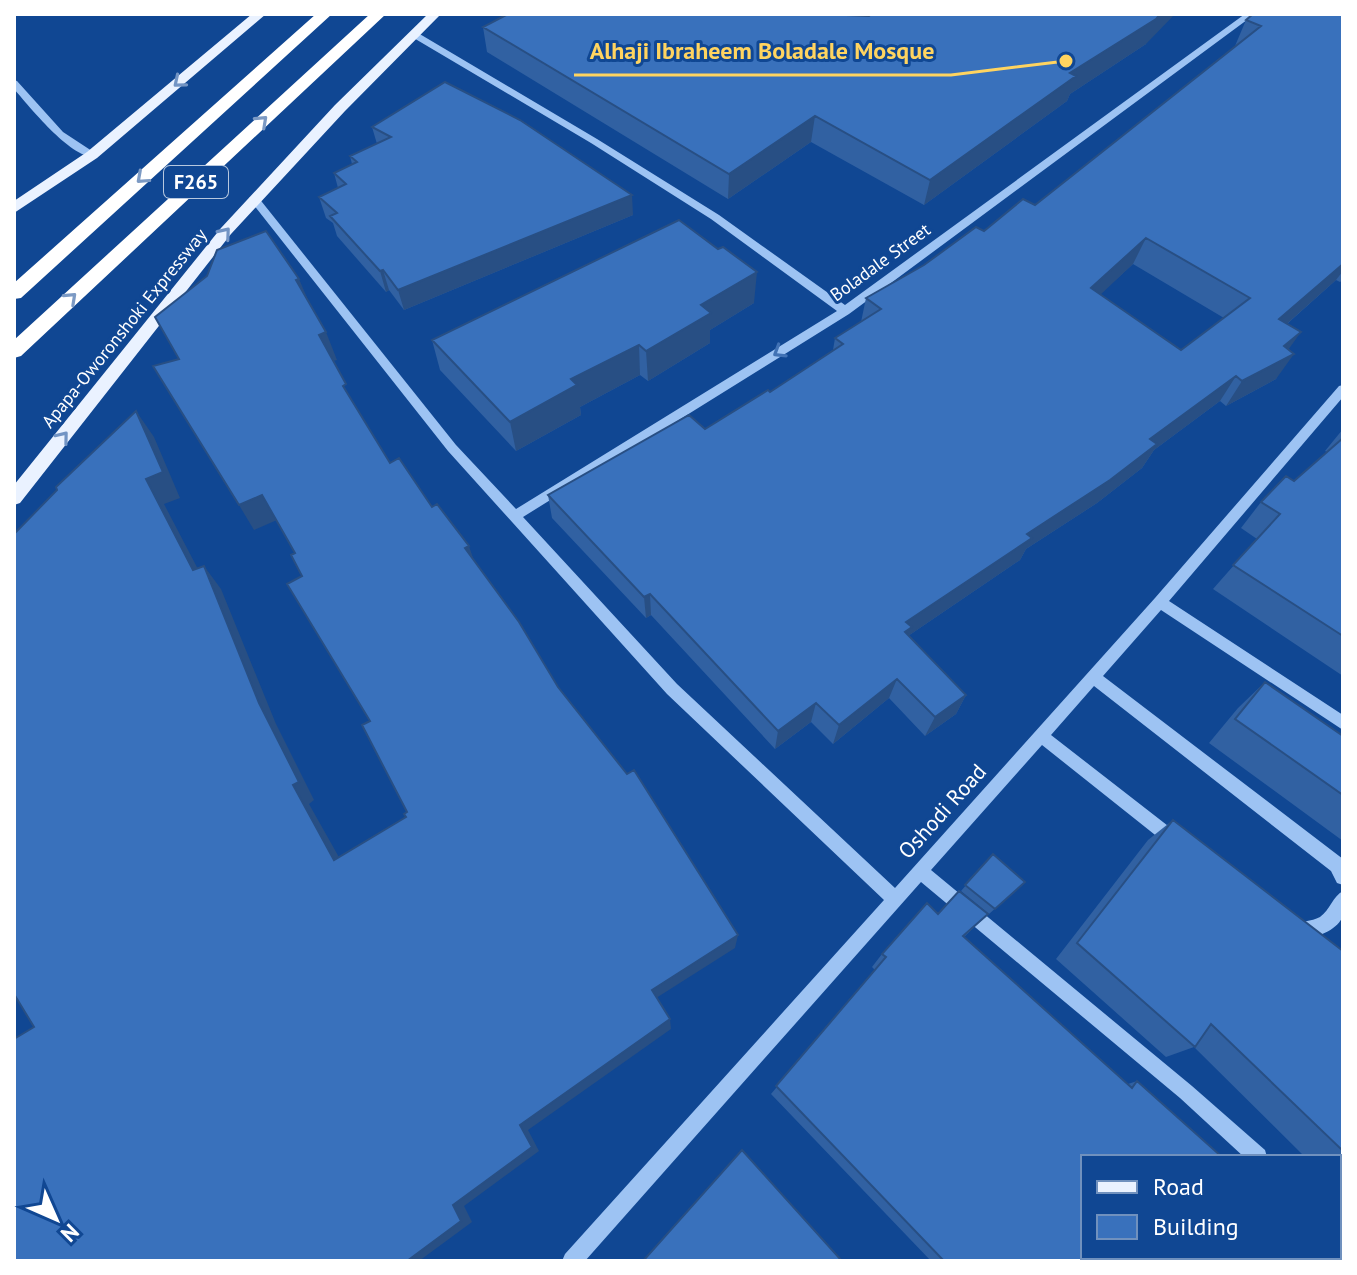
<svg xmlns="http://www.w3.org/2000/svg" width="1357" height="1275" font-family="'PT Sans',sans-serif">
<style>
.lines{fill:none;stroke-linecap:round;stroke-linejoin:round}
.minor{fill:#9dc3f3;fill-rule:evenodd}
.major{fill:#eaf2ff;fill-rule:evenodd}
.highway{fill:#fff;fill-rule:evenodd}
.wall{fill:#3161a2;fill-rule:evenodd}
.shaded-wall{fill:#284f84}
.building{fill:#3971bc;stroke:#284f84;stroke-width:2;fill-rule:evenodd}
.oneway{stroke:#7294c4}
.oneway2{stroke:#7c9ac4}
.oneway3{stroke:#4172b5}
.labels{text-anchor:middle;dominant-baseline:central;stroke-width:6;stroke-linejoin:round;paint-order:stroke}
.far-street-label{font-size:18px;fill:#fff;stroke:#104793}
.shield{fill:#104793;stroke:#b7c8df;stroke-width:2}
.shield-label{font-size:20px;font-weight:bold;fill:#fff}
.street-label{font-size:22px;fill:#fff;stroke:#104793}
.leader{fill:none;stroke:#ffd460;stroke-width:3}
.callout-dot{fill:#ffd460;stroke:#104793;stroke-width:3}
.callout-label{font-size:24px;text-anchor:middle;font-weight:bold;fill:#ffd460;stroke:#104793;stroke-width:6;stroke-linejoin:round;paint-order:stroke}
</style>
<rect width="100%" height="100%" fill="#104793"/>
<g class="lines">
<path class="minor" d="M1245 14H1255L849 314 523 517 677 684 895 888 1155 598 1339 386 1343 385V397L1169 601 1343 715V730L1161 610 1103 676 1343 859V885L1337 883 1331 871 1094 686 1051 735 1181 836 1183 841 1181 846 1175 849 1169 846 1042 745 931 870 1192 1086 1265 1150 1267 1157H1244L1180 1098 921 882 585 1261H562L565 1254 884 900 667 694 448 451 249 199 250 197H258L456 445 516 509 837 311 711 219 591 143 412 37V33H418L597 139 719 215 845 305Z
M14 80 17 81 63 132 95 153V157C70 158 30 107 14 89Z
M1343 891C1343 899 1345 911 1342 918 1334 934 1307 941 1292 936L1290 930 1292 924C1301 921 1311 922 1320 917 1330 910 1333 896 1343 891Z
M1339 1219 1343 1221V1243L1339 1241Z"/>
<path class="major" d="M252 14H266L97 158 14 213V201L87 152Z
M428 14H441L345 111 231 234 20 503 14 505V485L221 228 335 105Z"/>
<path class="highway" d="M316 14H332L21 298 14 299V283Z
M370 14H386L21 356 14 358V340Z"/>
</g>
<path class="wall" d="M508 14H870L1146 44 1070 94 1067 101 924 205 811 142 728 199 487 52 483 27Z
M1343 14V280L1340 282 1336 280 1287 324 1289 350 1276 379 1226 406 1220 401 1154 450 1142 468 1097 503 1026 549 1020 560 908 636 966 695 956 714 925 736 889 698 833 744 811 722 775 749 651 615 646 618 552 518 548 495 705 429 770 392 833 350 835 338 861 322 866 298 984 231 1035 205 1235 46 1246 20ZM1133 264 1224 318 1181 350 1100 294Z
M372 127 633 215 404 310 389 290 386 292 337 236 333 223 326 218 319 197 338 188 334 173 352 164 350 156 377 144Z
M754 303 710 330V343L648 381 640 375 580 407 581 415 516 451 440 370 432 340Z
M1343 429V676L1213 589 1257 539 1241 528 1261 502 1294 481 1327 452 1325 451Z
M1265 682 1343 736V841L1209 743 1238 708Z
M1173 820 1343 951V1157H1305L1194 1047 1166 1057 1056 959 1148 840Z
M993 854 1019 887 989 914 961 891Z
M938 914H988L964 937 1128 1084 1137 1081 1338 1261H931L771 1094 875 970 872 967 882 954Z"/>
<path class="shaded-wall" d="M1160 14H1175L1146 44 1070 94 1067 101 924 205 930 180 1070 73Z
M815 116 811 142 728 199 729 174Z
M632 195 633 215 404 310 398 290Z
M1146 238 1133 264 1080 314 1091 288Z
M1343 264V271L1336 280 1263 345 1279 319Z
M383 270 389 290 386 292 380 271Z
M757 272 754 303 710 330V343L648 381 646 351 701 305Z
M299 279 311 307 296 280Z
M326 332 337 360 330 362 319 335Z
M1301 332 1283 357 1294 354 1276 379 1226 406 1242 381Z
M639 345 640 375 580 407 581 415 516 451 510 422 571 379Z
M1236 376 1220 401 1154 450 1142 468 1097 503 1026 549 1020 560 908 636 904 648 906 622 1027 534 1150 439Z
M136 411 154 437 180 498 164 504 211 594 193 570 146 479Z
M262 495 277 520 254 530 239 505Z
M469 546 477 570 465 548Z
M204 566 221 589 276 724 314 800 309 804 349 875 334 860 293 785Z
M650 594 651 615 646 618 644 597Z
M897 679 889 698 833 744 839 725Z
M966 695 956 714 925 736 935 717Z
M816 703 811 722 775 749 778 731Z
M738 935 735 948 653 1000 652 990Z
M670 1019 671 1029 528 1130 539 1151 464 1206 472 1222 419 1261H407L520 1125Z"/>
<path class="building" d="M508 14H841L846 15 869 16 871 14H1160L1156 19 1070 73 1076 76 930 180 815 116 729 174 483 27Z
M1253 14H1343V264L1279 319 1301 332 1284 346 1294 354 1242 381 1236 376 1150 439 1157 444 1110 480 1027 534 1032 538 906 622 912 627 905 632 966 695 935 717 897 679 839 725 816 703 778 731 650 594 644 597 548 495 689 415 705 429 768 390 770 392 843 344 835 338 881 309 866 298 924 265 976 227 984 231 1023 199 1035 205 1261 26 1246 20ZM1146 238 1250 298 1181 350 1091 288Z
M445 82 520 120 632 195 398 290 383 270 380 271 330 216 337 213 319 197 346 184 334 173 357 162 350 156 391 137 372 127Z
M679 220 718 249 723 247 757 272 701 305 711 313 646 351 639 345 571 379 577 385 510 422 432 340Z
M266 231 299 279 296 280 326 332 319 335 346 384 343 386 390 463 399 458 432 507 437 504 469 546 465 548 519 622 558 687 627 774 634 770 738 935 652 990 670 1019 520 1125 532 1147 453 1205 461 1221 407 1261H14V1039L34 1027 14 994V534L57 490 56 487 136 411 163 472 146 479 193 570 204 566 259 703 299 782 293 785 334 860 406 817 404 814 407 812 362 725 370 721 287 584 302 576 291 555 295 553 262 495 239 505 153 366 179 359 155 317 207 276 217 250Z
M1343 438V636L1233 565 1280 514 1261 502 1286 476 1294 481Z
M1265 682 1343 736V795L1235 719Z
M1173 820 1343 951V1151L1211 1024 1195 1047 1077 943Z
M993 854 1025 882 995 909 965 885Z
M959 891 988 914 963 936 1132 1088 1137 1081 1222 1157H1083V1257H1333L1338 1261H944L776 1086 886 957 882 954 927 903 938 914Z
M742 1150 842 1261H643Z"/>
<defs><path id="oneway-chevron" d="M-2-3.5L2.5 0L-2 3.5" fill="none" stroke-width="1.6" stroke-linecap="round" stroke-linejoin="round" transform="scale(2)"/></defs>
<g class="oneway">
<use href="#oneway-chevron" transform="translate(179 82) rotate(140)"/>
<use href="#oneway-chevron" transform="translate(225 233) rotate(-50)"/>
<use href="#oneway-chevron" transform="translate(63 437) rotate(-51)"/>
</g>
<g class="oneway2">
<use href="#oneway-chevron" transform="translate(262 121) rotate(-43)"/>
<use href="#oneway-chevron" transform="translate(142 178) rotate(138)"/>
<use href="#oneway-chevron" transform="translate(71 298) rotate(-43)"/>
</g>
<use class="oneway3" href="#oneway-chevron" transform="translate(779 352) rotate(148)"/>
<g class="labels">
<g class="far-street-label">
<text transform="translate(880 262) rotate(-36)">Boladale Street</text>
<text transform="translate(124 328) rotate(-51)">Apapa-Oworonshoki Expressway</text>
</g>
<rect class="shield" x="164" y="166" width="64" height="32" rx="6"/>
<g class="shield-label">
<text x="196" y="182">F265</text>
</g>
<g class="street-label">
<text transform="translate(942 811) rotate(-48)">Oshodi Road</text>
</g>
</g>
<path class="leader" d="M1066 61L951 75H574"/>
<circle class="callout-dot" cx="1066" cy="61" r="8"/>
<g class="callout-label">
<text x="762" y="59">Alhaji Ibraheem Boladale Mosque</text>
</g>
<rect width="1357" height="1275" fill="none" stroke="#ffffff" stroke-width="32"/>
<rect x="1081" y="1155" width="260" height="104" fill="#104793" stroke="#7091be" stroke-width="2"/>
<rect x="1097" y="1181" width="40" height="12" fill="#eaf2ff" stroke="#7091be" stroke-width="2"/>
<text x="1153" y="1195" font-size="24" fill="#ffffff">Road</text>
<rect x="1097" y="1215" width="40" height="24" fill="#3971bc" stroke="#7091be" stroke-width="2"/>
<text x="1153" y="1235" font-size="24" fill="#ffffff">Building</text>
<g transform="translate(56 1219) rotate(135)" stroke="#104793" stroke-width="6" paint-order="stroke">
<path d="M0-6L14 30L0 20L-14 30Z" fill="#ffffff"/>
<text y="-12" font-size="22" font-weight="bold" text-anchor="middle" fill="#ffffff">N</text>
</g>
</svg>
